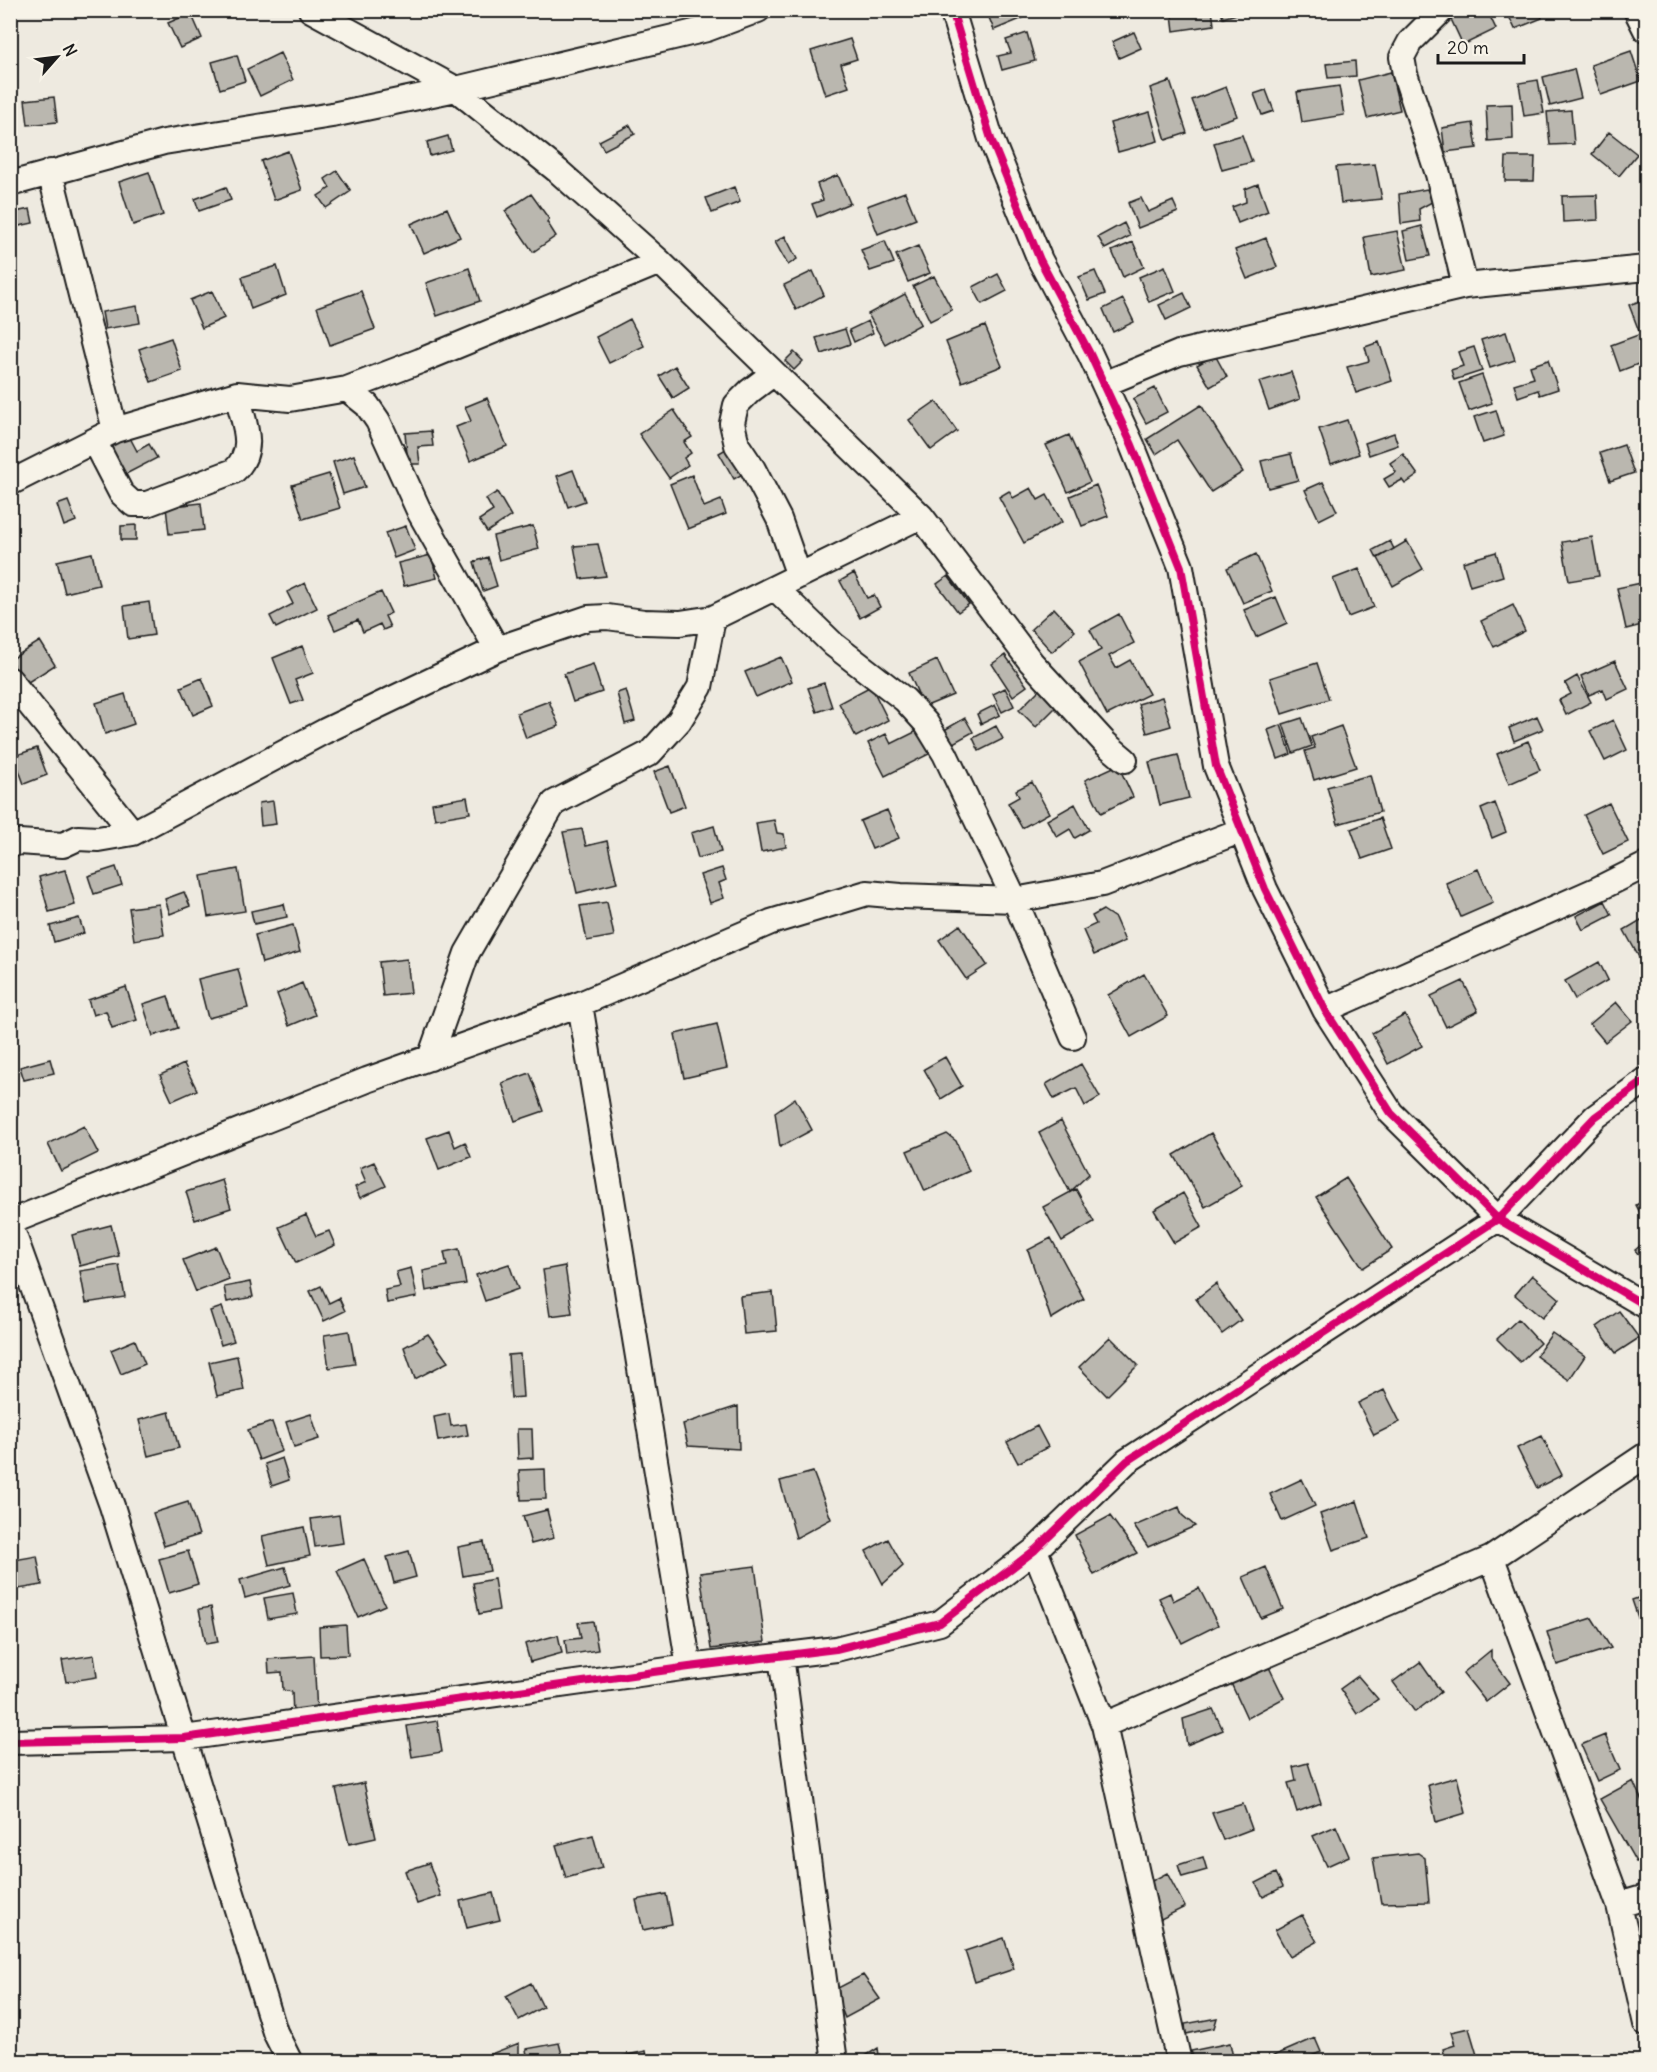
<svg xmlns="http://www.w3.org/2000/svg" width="1657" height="2072" font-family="Delius,sans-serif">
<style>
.building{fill:#bab7af;stroke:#1c1c1c;stroke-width:1.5}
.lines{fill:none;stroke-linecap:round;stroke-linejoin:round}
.minor-casing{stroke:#1c1c1c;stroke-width:28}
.minor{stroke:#f7f3e8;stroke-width:24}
.cycleway-casing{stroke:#f7f3e8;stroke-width:11}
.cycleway{stroke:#d6006c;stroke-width:8}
</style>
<rect width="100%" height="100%" fill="#eeeae0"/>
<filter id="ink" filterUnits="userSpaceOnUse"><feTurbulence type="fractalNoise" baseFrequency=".0167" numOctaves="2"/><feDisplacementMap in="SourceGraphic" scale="12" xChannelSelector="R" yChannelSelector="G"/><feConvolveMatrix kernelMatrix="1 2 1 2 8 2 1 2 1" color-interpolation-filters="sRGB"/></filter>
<g filter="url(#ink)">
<path class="building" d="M986 10H1020L1023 18 994 30Z
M1195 10H1212L1214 25 1174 31 1172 14Z
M1221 10H1250L1223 18Z
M1463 10H1487L1496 29 1463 45 1450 17Z
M1519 10H1539L1542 18 1515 29 1508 14Z
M191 13 202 38 180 48 168 23Z
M1134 32 1141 48 1119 58 1112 42Z
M1027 33 1035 61 1002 70 998 56 1011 53 1006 40Z
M850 39 857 59 841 64 849 87 825 95 811 51Z
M1631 51 1641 81 1601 95 1591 65Z
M280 53 293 80 260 96 247 69Z
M237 55 245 81 220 89 212 62Z
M1355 61 1356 76 1328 78 1326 64Z
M1574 69 1581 98 1550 106 1543 77Z
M1391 72 1400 110 1367 118 1358 80Z
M1538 80 1544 113 1524 116 1519 83Z
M1170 81 1187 133 1166 140 1150 88Z
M1339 86 1344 115 1302 122 1297 92Z
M1226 87 1237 116 1203 128 1192 100Z
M1266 90 1274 111 1262 115 1254 94Z
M54 97 57 122 28 125 25 100Z
M1512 104 1513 139 1488 141 1486 105Z
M1571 110 1574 144 1550 145 1547 112Z
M1150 112 1158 141 1118 152 1110 123Z
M1473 123 1477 148 1445 152 1442 128Z
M630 125 635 134 604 150 599 141Z
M1609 132 1637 154 1619 176 1592 154Z
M1242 135 1252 162 1222 170 1214 143Z
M448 136 452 150 430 156 427 142Z
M288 151 302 190 274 200 261 161Z
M1506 157H1535L1534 181H1505Z
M1375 164 1382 199 1341 203 1336 167Z
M337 171 351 191 326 208 318 196 330 188 325 179Z
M149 172 163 215 133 225 119 182Z
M838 175 850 203 817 217 812 204 823 200 817 184Z
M1258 184 1268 211 1238 223 1232 207 1246 202 1245 189Z
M226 187 231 200 199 211 195 199Z
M734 187 740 202 712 213 706 198Z
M1427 189 1432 202 1419 209 1420 221 1401 224 1399 194Z
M905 192 916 219 878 234 867 206Z
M531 194 549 219 547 222 556 236 533 252 505 211Z
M1597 195 1598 220 1563 222 1562 196Z
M1141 198 1148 212 1173 201 1178 212 1138 228 1128 203Z
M447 208 460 237 424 253 411 224Z
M30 209 33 223 10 228V213Z
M1124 223 1130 236 1105 249 1098 237Z
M1422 226 1430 256 1409 260 1403 231Z
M1397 231 1406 270 1371 277 1364 237Z
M785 236 797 259 788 265 775 242Z
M1266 238 1277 267 1247 279 1235 250Z
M885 241 894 263 870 271 861 250Z
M1133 242 1144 267 1123 277 1112 251Z
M918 246 930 273 908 282 896 255Z
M277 266 286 295 251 309 242 277Z
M1165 266 1175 291 1149 302 1139 277Z
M469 268 480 301 437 316 426 283Z
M813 271 824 295 796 310 784 285Z
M1095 271 1105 294 1089 300 1079 277Z
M998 274 1007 291 982 304 973 287Z
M934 276 952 310 930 321 913 286Z
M212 291 224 318 202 328 190 300Z
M361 291 375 329 330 345 317 307Z
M1184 293 1191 308 1166 320 1159 305Z
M905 294 921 324 885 344 868 314Z
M1123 299 1134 322 1113 332 1103 309Z
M1645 299 1646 328 1639 331 1629 305Z
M137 306 140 323 105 329 102 312Z
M630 319 644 346 609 363 596 337Z
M868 321 873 333 854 342 849 330Z
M985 326 1002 366 962 382 946 342Z
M845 329 850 344 822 354 816 338Z
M1506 332 1515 360 1490 368 1481 340Z
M1646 332V361L1620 371 1611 345Z
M171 338 182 371 151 382 139 349Z
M1379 342 1392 381 1356 393 1347 367 1369 361 1365 347Z
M1474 347 1482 371 1454 380 1451 370 1463 366 1458 352Z
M794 352 803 361 794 370 785 361Z
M1215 355 1227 377 1210 387 1197 365Z
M1548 360 1558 389 1540 395 1538 390 1518 397 1514 384 1534 378 1530 366Z
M675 366 689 388 673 398 659 376Z
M1291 372 1300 399 1269 410 1259 382Z
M1482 375 1492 403 1469 411 1459 383Z
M1155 388 1167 412 1146 423 1133 399Z
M487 398 507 446 470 461 456 427 471 421 465 407Z
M936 401 957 431 931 450 909 420Z
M1201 405 1243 472 1211 492 1177 440 1156 454 1147 439Z
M674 410 692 437 684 442 691 453 684 458 688 465 669 478 639 434Z
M1496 410 1504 436 1483 443 1474 417Z
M1347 420 1359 454 1331 464 1319 429Z
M431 431 433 446 418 447 420 464H408L405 433Z
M1394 433 1398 445 1369 455 1365 443Z
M128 434 137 451 149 444 157 458 124 475 107 445Z
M1069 435 1090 482 1068 492 1046 445Z
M1624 445 1634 473 1610 481 1600 453Z
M731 446 746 472 734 479 719 453Z
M1291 454 1298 480 1268 488 1261 461Z
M1403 454 1418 475 1405 484 1402 480 1389 487 1384 479 1396 472 1390 463Z
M354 455 365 487 343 494 333 462Z
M573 470 585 501 568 507 557 476Z
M329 474 340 508 303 519 292 485Z
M692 475 704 507 721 500 726 514 688 529 670 484Z
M1323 482 1337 511 1319 520 1305 490Z
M1096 485 1108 516 1082 526 1070 496Z
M1031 488 1038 500 1047 495 1062 522 1024 543 999 497 1009 491 1013 498Z
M497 492 511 516 487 532 479 520 493 511 486 499Z
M68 501 76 521 64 526 57 505Z
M201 503 204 530 169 534 166 507Z
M136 525V540H121V526Z
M406 526 415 550 394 558 385 533Z
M533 526 539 549 499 560 493 536Z
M1592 537 1599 576 1569 581 1562 542Z
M1390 541 1394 549 1377 558 1373 550Z
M1407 541 1423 569 1393 586 1378 558Z
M598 544 606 576 580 579 574 546Z
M1496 552 1503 576 1470 586 1463 562Z
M92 553 99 585 65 593 57 561Z
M1256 554 1272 591 1243 603 1227 568Z
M431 555 437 578 404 586 398 563Z
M488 557 497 586 483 591 474 562Z
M1359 569 1374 607 1348 617 1333 579Z
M854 573 867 598 874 595 880 607 860 618 840 581Z
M948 576 969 604 958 612 937 584Z
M1646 582V624L1626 629 1617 588Z
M305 583 317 608 276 628 270 616 293 604 287 592Z
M381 592 391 613 385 616 390 627 383 630 380 624 363 632 358 620 335 630 328 615Z
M1276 597 1287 623 1256 637 1244 610Z
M149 602 154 635 128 639 124 606Z
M1513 605 1525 631 1494 647 1481 621Z
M1054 608 1075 631 1052 652 1031 629Z
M1119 614 1134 643 1109 656 1116 668 1130 660 1149 694 1107 715 1079 662 1101 650 1090 630Z
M40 641 55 665 25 684 10 660Z
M302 646 313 673 295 680 303 700 291 704 273 658Z
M1005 655 1027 686 1013 696 992 664Z
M781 657 792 681 756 697 745 672Z
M937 660 953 695 924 707 909 673Z
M1615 661 1628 689 1607 699 1603 689 1589 695 1581 676Z
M1317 663 1329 699 1282 714 1270 678Z
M593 664 602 692 573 702 564 674Z
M1577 676 1591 702 1566 715 1559 700 1571 694 1565 683Z
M202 678 213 706 193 715 181 687Z
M824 683 832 707 817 712 808 688Z
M871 686 888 720 856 737 839 703Z
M1005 688 1014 706 1002 712 993 694Z
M1041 688 1058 705 1036 727 1019 710Z
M626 690 635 721 625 724 617 693Z
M125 694 134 724 105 734 96 703Z
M1162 697 1171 726 1147 733 1138 704Z
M549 701 559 726 526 738 517 713Z
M995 705 1000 715 981 724 977 714Z
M1537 716 1543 729 1514 741 1509 728Z
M965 718 973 732 946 747 939 733Z
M1302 718 1312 746 1293 753 1283 724Z
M1613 720 1627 750 1605 761 1590 731Z
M1281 725 1291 754 1278 759 1268 730Z
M996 726 1003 739 979 751 973 738Z
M1341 726 1356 767 1314 780 1305 751 1315 748 1311 737Z
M921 729 933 752 885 776 868 743 886 734 891 744Z
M1528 741 1540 770 1509 784 1497 754Z
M37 748 47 775 24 784 14 756Z
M1178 755 1189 798 1160 805 1149 762Z
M1118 765 1133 797 1101 813 1085 780Z
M670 766 685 806 669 812 654 772Z
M1370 775 1380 812 1338 824 1327 787Z
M1032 782 1049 813 1022 828 1008 803 1019 797 1016 790Z
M467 797 470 813 435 819 432 803Z
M273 801 276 824 261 826 259 803Z
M1495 803 1506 832 1492 838 1481 809Z
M1609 803 1628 842 1603 854 1584 815Z
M1075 804 1089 830 1075 838 1070 829 1057 837 1047 820Z
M887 810 899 838 872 849 860 821Z
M1380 818 1391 849 1362 859 1351 829Z
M774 820 777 833 784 834 786 847 761 852 756 823Z
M714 826 721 852 698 858 691 833Z
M582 829 586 846 607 841 617 883 577 893 563 832Z
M116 867 122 885 94 894 88 876Z
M722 868 726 880 719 883 724 898 710 903 700 875Z
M238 869 245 911 208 917 201 876Z
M1478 869 1493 903 1461 917 1446 883Z
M65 870 75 905 49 912 39 877Z
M184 892 190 906 170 914 165 899Z
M1605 901 1612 915 1583 930 1576 916Z
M607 902 614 936 587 941 580 906Z
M159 904 164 935 134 940 129 908Z
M284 904 287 917 254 924 251 911Z
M1103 910 1115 918 1125 941 1094 955 1083 930 1096 924 1092 916Z
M1646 917V970L1624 930Z
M79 918 84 933 54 942 50 926Z
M293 925 300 952 262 963 255 935Z
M960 925 987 965 966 979 939 940Z
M407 959 411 993 383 996 379 962Z
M1599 962 1608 980 1575 999 1565 981Z
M238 969 248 1008 208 1018 198 979Z
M1144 974 1168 1016 1131 1037 1108 995Z
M1463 981 1478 1011 1446 1027 1431 996Z
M302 983 315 1015 289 1026 277 994Z
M126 987 137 1020 112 1028 106 1011 93 1015 88 1000Z
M168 996 178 1028 153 1036 143 1004Z
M1616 1002 1632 1021 1605 1042 1590 1024Z
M1405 1015 1422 1046 1388 1064 1372 1033Z
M717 1024 727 1068 684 1078 675 1034Z
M945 1057 962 1086 941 1099 924 1069Z
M50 1059 54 1073 24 1080 20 1067Z
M184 1064 197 1090 172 1101 160 1075Z
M1081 1064 1100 1097 1085 1106 1076 1088 1054 1099 1046 1084Z
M530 1073 544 1111 515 1121 502 1083Z
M795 1098 812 1130 780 1147 775 1112Z
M1061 1121 1089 1174 1070 1192 1039 1133Z
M84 1126 98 1153 61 1171 48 1144Z
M449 1130 455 1147 465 1142 471 1157 439 1170 427 1138Z
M1211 1133 1242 1186 1205 1207 1174 1155Z
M947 1134 956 1141 969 1171 925 1191 907 1151Z
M374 1162 386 1186 360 1198 355 1187 366 1182 360 1168Z
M1346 1178 1392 1249 1363 1268 1316 1197Z
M222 1180 231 1208 195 1220 186 1192Z
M1076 1189 1094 1222 1062 1241 1043 1207Z
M1183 1193 1202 1227 1174 1243 1154 1210Z
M1646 1199V1224L1636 1205Z
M306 1215 316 1236 329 1231 335 1245 296 1263 279 1227Z
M111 1225 119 1256 80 1266 72 1235Z
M1051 1238 1084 1299 1051 1319 1028 1250Z
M1646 1241V1264L1635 1250Z
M216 1247 229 1279 196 1292 183 1260Z
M459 1249 466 1284 426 1291 423 1271 447 1266 444 1252Z
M509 1264 518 1289 485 1301 476 1275Z
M119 1265 125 1297 86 1303 80 1271Z
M565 1266 572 1313 550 1316 543 1270Z
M411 1268 417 1297 387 1303 385 1290 400 1287 396 1272Z
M1532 1275 1560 1299 1542 1318 1515 1295Z
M250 1282 253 1297 227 1302 224 1287Z
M1217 1283 1218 1289 1241 1320 1222 1334 1196 1299Z
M321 1286 329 1303 339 1298 345 1311 324 1321 310 1291Z
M773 1292 777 1331 744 1334 740 1296Z
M222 1307 234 1341 221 1345 210 1311Z
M1619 1311 1639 1338 1616 1353 1597 1327Z
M1518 1319 1540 1343 1520 1362 1497 1339Z
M349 1331 355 1364 329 1368 324 1335Z
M1552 1333 1585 1356 1569 1380 1536 1356Z
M428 1334 448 1362 415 1379 404 1347Z
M1110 1337 1138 1365 1107 1396 1079 1367Z
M135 1340 145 1364 121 1374 111 1350Z
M520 1354 523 1397 511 1398 508 1355Z
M237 1356 244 1390 217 1396 209 1362Z
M1384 1390 1400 1422 1374 1435 1358 1403Z
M738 1406 739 1449 688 1446 683 1424Z
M169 1412 179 1448 148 1456 139 1420Z
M311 1414 319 1439 294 1447 286 1422Z
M449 1414 451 1426 466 1424 468 1435 438 1441 434 1417Z
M272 1422 282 1451 259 1460 248 1430Z
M1037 1426 1048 1447 1018 1463 1007 1442Z
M517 1429H532L533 1458 518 1459Z
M1542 1436 1562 1475 1537 1488 1517 1448Z
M282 1458 289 1480 272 1486 265 1464Z
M545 1469 546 1499 521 1500 519 1470Z
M813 1472 831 1519 796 1538 780 1481Z
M1302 1479 1315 1506 1282 1521 1270 1494Z
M1357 1501 1369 1538 1333 1550 1320 1514Z
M188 1502 199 1535 164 1546 153 1513Z
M1179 1507 1182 1515 1195 1526 1148 1547 1134 1526Z
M547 1510 554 1538 531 1544 523 1516Z
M339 1515 343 1543 315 1547 311 1519Z
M1110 1516 1137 1553 1094 1575 1075 1535Z
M304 1527 310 1556 269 1565 262 1536Z
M888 1539 903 1566 883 1584 866 1551Z
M484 1542 490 1571 463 1576 458 1547Z
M188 1551 198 1584 169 1593 159 1559Z
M409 1551 416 1577 394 1583 387 1557Z
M37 1556 42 1585 19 1589 14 1560Z
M364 1559 385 1605 358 1617 337 1571Z
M755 1566 765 1642 711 1649 700 1573Z
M285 1567 290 1585 245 1598 240 1580Z
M1266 1567 1283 1609 1261 1618 1243 1577Z
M494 1579 499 1610 479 1614 473 1583Z
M1199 1588 1218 1625 1182 1643 1159 1598 1170 1593 1173 1601Z
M293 1593 297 1614 268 1619 264 1598Z
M1646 1595V1641L1632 1600Z
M211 1607 218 1642 206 1644 199 1609Z
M1592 1618 1611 1648 1557 1665 1547 1632Z
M593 1621 598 1650 567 1655 565 1640 581 1638 578 1623Z
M346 1625 348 1655 320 1656 319 1627Z
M558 1635 562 1653 530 1662 525 1644Z
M1491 1650V1658L1510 1683 1486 1702 1463 1673Z
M94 1655 97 1677 66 1682 62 1660Z
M314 1656 317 1714 293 1715 292 1692 283 1690 282 1672 269 1673 268 1659Z
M1420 1662 1441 1692 1415 1712 1393 1682Z
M1267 1663 1284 1698 1247 1718 1230 1681Z
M1358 1676 1378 1699 1357 1714 1340 1689Z
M1213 1709 1223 1730 1187 1745 1183 1719Z
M437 1721 442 1752 412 1757 407 1726Z
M1605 1735 1620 1770 1597 1781 1581 1745Z
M1308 1763 1321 1803 1297 1812 1288 1783 1296 1781 1293 1767Z
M1457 1777 1466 1813 1436 1822 1428 1785Z
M1633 1781 1646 1810V1859L1636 1862 1600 1799Z
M364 1783 376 1838 349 1844 336 1789Z
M1243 1804 1252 1829 1223 1840 1212 1813Z
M1336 1826 1349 1856 1327 1866 1313 1836Z
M593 1835 602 1868 566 1878 556 1845Z
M1418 1853 1425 1858 1429 1902 1381 1903 1373 1858Z
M1203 1857 1207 1870 1182 1877 1178 1865Z
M429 1863 441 1896 417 1904 405 1871Z
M1167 1873 1185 1907 1159 1920 1146 1884Z
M1276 1873 1283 1887 1263 1897 1256 1883Z
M493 1893 500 1920 467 1928 460 1901Z
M666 1894 672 1924 643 1930 636 1900Z
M1302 1915 1317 1942 1290 1957 1275 1930Z
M1004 1938 1014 1969 975 1982 965 1951Z
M863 1975 880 1999 845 2018 834 1990Z
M531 1983 543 2007 519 2020 506 1996Z
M1217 2018 1214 2028 1186 2034 1185 2024Z
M1469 2028 1477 2055 1454 2062H1446L1443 2049 1455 2045 1451 2032Z
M1315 2038 1321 2052 1297 2062H1260Z
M519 2043V2062H481V2058Z
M559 2043 564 2062H528L526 2049Z
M1230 2043 1234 2062H1195L1191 2051Z
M878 2048 880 2062H856Z
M646 2051 648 2062H624L623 2056Z"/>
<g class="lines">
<g class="minor-casing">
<path id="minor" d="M311 10 456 89 558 171 660 262 921 516 1031 662 1106 744 1125 760
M952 10 991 139 1040 260 1090 354 1132 445 1181 567 1216 766 1265 889 1325 1010 1391 1113 1498 1219 1646 1306
M1442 10 1410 42 1402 57 1405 74 1438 174 1465 286
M1636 10 1646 30
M50 172 115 430
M10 184 164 142 332 115 456 89 707 29 758 10
M774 373 750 391 736 405 732 423 737 445 753 469 779 519 799 576
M1104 384 1179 353 1465 286 1646 268
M347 389 367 405 378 421 420 513 497 649
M94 441 121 493 133 504H147L234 471C258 449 243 422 237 394
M10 483 115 430 237 394 290 399 347 389 420 361 660 262
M775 588 834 645 905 700 926 723 945 754 1015 900 1073 1037
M10 680 133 833
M10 845 19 842 63 845 78 838 98 839 133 833 325 731 497 649 588 618 607 617 644 622 680 623 713 618 921 516
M580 1004 689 1667
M1325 1010 1598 889 1646 865
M430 1058 467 953 554 803 650 753 679 721 700 687 713 618
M10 1222 367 1080 580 1004 771 922 867 893 901 896 1015 900 1102 884 1242 830
M10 1224 112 1506 275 2032 290 2062
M1035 1550 1104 1725 1179 2062
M1492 1558 1619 1905 1646 2024
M781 1656 835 2062
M1104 1725 1492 1558 1646 1455
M10 1742 184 1738 689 1667 836 1649 940 1623 1035 1550 1127 1461 1498 1219 1595 1117 1646 1080
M1619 1905 1646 1897"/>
</g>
<use href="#minor" class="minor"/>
<g class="cycleway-casing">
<path id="cycleway" d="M952 10 991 139 1040 260 1090 354 1132 445 1181 567 1216 766 1265 889 1325 1010 1391 1113 1498 1219 1646 1306
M10 1742 184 1738 689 1667 836 1649 940 1623 1035 1550 1127 1461 1498 1219 1595 1117 1646 1080"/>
</g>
<use href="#cycleway" class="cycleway"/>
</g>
</g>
<rect width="1657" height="2072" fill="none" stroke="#f7f3e8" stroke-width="36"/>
<rect x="18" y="18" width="1621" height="2036" fill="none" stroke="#1c1c1c" stroke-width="2" filter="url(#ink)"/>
<g transform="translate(57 57) rotate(62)" stroke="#f7f3e8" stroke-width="4.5" paint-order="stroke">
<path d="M0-4.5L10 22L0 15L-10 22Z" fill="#1c1c1c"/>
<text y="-9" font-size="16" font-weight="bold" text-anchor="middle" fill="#1c1c1c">N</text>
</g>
<path d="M1438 54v9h86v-9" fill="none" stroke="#1c1c1c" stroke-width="3"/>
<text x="1447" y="54" font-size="18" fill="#1c1c1c" stroke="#f7f3e8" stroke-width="4.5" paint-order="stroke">20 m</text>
</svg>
